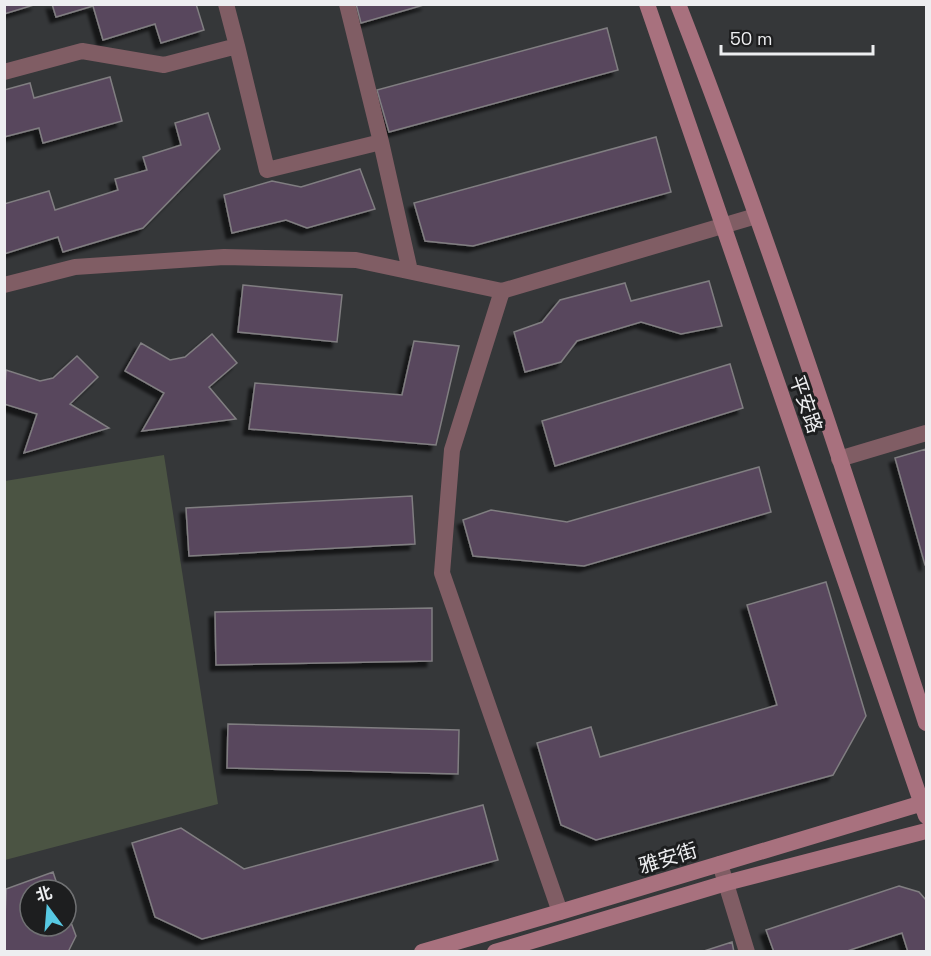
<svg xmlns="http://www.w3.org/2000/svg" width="931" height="956" font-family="'Space Grotesk','Noto Sans SC',sans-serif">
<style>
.green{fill:#4b5443}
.building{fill:#58465d;stroke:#807e81;stroke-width:1.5;filter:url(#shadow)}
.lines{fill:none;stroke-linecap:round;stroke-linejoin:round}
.minor{stroke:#805d64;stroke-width:16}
.secondary{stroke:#a8717e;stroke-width:16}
.labels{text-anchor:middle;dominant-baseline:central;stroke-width:6;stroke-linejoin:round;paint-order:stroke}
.street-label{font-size:20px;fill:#edeef0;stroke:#1d1e1f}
</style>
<defs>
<filter id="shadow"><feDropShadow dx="-5.5" dy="5.5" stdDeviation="1.5" flood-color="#0009"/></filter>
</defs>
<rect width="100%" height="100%" fill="#353739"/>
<path class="green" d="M164 455 218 804 5 860V481Z"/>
<path class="building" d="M4 4H37L4 14Z
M52 4H196L204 30 161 43 155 24 103 40 93 6 56 17Z
M356 4H427L361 23Z
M607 28 618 70 389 132 377 90Z
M110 77 122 121 43 143 39 128 4 137V90L30 83 34 98Z
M208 113 220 149 143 228 63 252 58 237 4 254V204L49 191 55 210 118 190 115 179 147 170 143 157 181 145 175 123Z
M656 137 671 192 473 246 425 241 414 203Z
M360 169 375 209 307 228 286 220 232 233 224 195 272 181 301 187Z
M709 281 722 326 681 334 641 322 577 341 561 362 525 372 514 332 542 322 560 300 625 283 631 301Z
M243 285 342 295 337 342 238 332Z
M212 334 237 363 209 387 236 419 142 431 164 393 125 371 141 343 170 360 185 357Z
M414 341 459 346 436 445 249 429 255 383 402 395Z
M77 356 98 377 70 404 109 428 24 453 37 414 4 404 6 370 40 381 53 378Z
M730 364 743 408 555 466 542 421Z
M926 449V565H925L895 458Z
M759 467 771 512 584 566 473 556 463 520 491 510 567 522Z
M412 496 415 544 189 556 186 508Z
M826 582 866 716 833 775 596 840 561 825 537 743 591 727 600 757 777 705 747 605Z
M432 608V661L216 665 215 612Z
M228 724 459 730 458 774 227 768Z
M483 805 498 860 202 939 155 917 132 843 181 828 244 869Z
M53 872 59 890H30V926H66V909L76 936 68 952H4L6 889Z
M899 886 919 892 926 900V952H908L902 933 844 952H774L766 930Z
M732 942 734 952H701Z"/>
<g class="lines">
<path class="minor" d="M226 4 237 46
M347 4 381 142 410 271
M4 72 82 51 164 65 237 46 267 170 381 142
M4 285 75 267 224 257 356 260 502 291 756 216
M502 291 452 450 442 573 560 912
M839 459 926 433
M720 864 747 952"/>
<path class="secondary" d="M647 4 926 816
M678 4C770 240 848 482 926 723
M422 952 560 912 926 802
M495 952 726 883 926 831"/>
</g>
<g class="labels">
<g class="street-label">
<text transform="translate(806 404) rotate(71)">平安路</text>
<text transform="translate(668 858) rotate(-17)">雅安街</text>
</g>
</g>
<rect width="931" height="956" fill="none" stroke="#edeef0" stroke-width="12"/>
<g transform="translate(48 908) rotate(344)"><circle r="28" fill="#1d1e1f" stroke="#707173" stroke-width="1.5"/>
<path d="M0-4.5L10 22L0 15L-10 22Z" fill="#57c9e3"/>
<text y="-9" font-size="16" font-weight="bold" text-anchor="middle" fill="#edeef0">北</text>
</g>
<path d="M721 45v9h152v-9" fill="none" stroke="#edeef0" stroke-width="3"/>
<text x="730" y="45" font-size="18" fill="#edeef0" stroke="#1d1e1f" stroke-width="4.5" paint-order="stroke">50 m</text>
</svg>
